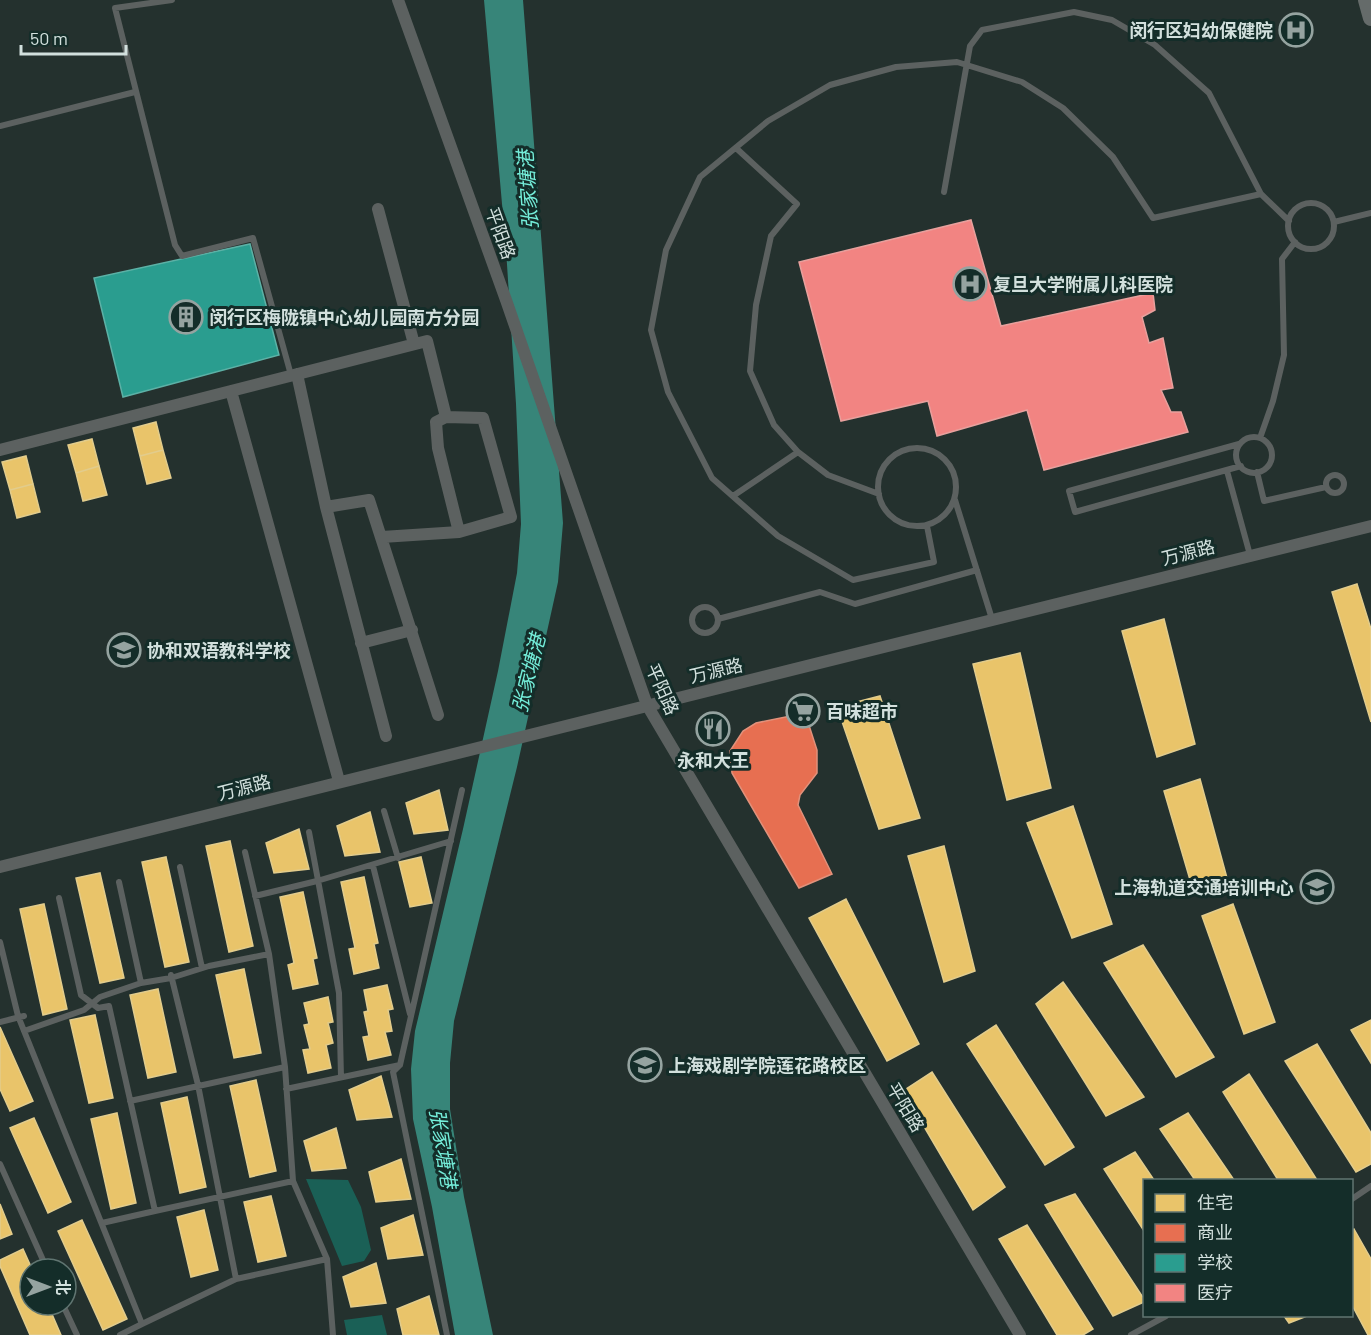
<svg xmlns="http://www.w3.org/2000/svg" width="1371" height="1335" font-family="Barlow,'Noto Sans SC',sans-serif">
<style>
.green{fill:#1a6056}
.water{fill:#378579}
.homes{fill:#e9c46a;stroke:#e2cc8c;stroke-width:1.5}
.shops{fill:#e76f51;stroke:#e1917b;stroke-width:1.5}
.schools{fill:#2a9d8f;stroke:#5cb1a6;stroke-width:1.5}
.health{fill:#f28482;stroke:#e8a09d;stroke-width:1.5}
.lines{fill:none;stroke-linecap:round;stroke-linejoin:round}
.service{stroke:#5c6160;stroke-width:6}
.minor{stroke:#5c6160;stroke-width:12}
.secondary{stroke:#656b6a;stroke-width:16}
.labels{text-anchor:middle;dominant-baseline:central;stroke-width:6;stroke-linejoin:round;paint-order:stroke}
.poi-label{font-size:18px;font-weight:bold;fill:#d2e0dd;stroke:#142d29;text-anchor:start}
.street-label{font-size:18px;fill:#d2e0dd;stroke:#142d29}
.water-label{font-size:20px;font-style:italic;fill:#74edd9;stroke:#142d29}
</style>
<rect width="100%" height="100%" fill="#24312e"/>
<path class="green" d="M306 1179 348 1180 361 1207 371 1250 364 1261 342 1266Z
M382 1315 387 1335H347L344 1320Z"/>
<path class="water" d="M484 0H523L563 523 558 582 517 767 454 1021 450 1063V1109L464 1197 493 1335H455L432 1207 413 1119 411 1069 415 1031 463 829 498 671 517 573 521 524 516 404 506 249Z"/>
<path class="homes" d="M156 422 163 450 140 456 133 428Z
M92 439 99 466 76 473 68 445Z
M163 450 171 478 147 484 140 456Z
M26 456 33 484 10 490 2 462Z
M99 466 107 495 83 501 76 473Z
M33 484 40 512 17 518 10 490Z
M1357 584 1371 629V722L1332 592Z
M1164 619 1195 744 1157 757 1122 631Z
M1020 653 1051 788 1007 800 973 664Z
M880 696 920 818 879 829 837 707Z
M1200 779 1227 878 1193 890 1164 791Z
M439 790 448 830 414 834 406 803Z
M1073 806 1112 924 1072 938 1027 823Z
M370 812 380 852 345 856 337 826Z
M299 829 309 869 274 873 266 843Z
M230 841 253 946 229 952 206 846Z
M944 846 975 971 944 982 908 856Z
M166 857 189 962 165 967 142 862Z
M421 857 432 903 410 907 399 862Z
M100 873 124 978 100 983 76 878Z
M364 877 378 943 374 944 379 968 354 974 349 949 355 948 341 882Z
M303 892 317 958 313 959 318 984 293 989 288 965 294 963 280 897Z
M846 899 919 1044 887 1061 809 918Z
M44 904 67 1009 43 1015 20 909Z
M1233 904 1275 1022 1244 1034 1202 916Z
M1143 945 1214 1057 1176 1077 1104 963Z
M244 969 261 1053 234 1058 216 975Z
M1063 982 1144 1097 1106 1116 1036 1004Z
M387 985 393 1009 388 1010 392 1031 385 1032 391 1055 368 1060 363 1037 369 1036 364 1012 368 1011 364 990Z
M158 989 176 1072 148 1078 130 995Z
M328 997 333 1022 328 1023 333 1043 326 1045 331 1068 308 1073 303 1050 310 1049 304 1025 309 1024 304 1003Z
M95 1015 113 1098 89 1103 70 1020Z
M1371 1020V1063L1351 1030Z
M996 1025 1074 1147 1045 1165 967 1044Z
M0 1027 33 1101 10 1111 0 1089Z
M1317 1044 1371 1133V1164L1356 1172 1285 1061Z
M932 1072 1005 1187 973 1210 903 1091Z
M1249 1074 1317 1180H1278L1223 1092Z
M381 1076 392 1117 357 1120 349 1090Z
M256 1080 276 1171 250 1177 230 1086Z
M187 1097 206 1187 180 1193 161 1103Z
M117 1113 136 1203 111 1209 91 1119Z
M1188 1113 1234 1180H1195L1160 1129Z
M34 1118 71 1202 48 1213 10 1128Z
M336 1128 346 1168 312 1171 304 1141Z
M1135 1152 1154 1180H1144V1231L1104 1169Z
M401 1159 411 1199 376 1202 369 1172Z
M1075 1194 1144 1299V1302L1113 1316 1045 1205Z
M271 1196 286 1256 258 1262 244 1202Z
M0 1204 12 1234 0 1239Z
M204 1210 218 1270 191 1277 177 1217Z
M413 1215 423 1255 388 1259 381 1228Z
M82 1220 127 1319 103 1330 58 1231Z
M1027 1225 1093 1329 1083 1335H1057L999 1239Z
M1354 1229 1371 1259V1335H1368L1352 1305V1230Z
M23 1249 32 1269H30V1305H48L61 1335H30L0 1266V1260Z
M376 1263 386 1303 351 1307 343 1277Z
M429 1296 439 1335H403L397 1309Z
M1284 1316H1307L1289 1323Z"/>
<path class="shops" d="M805 713 817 750V773L800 795 798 805 832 874 799 888 732 773 730 751 743 731 756 723Z"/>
<path class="schools" d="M250 244 279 355 123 397 94 278Z"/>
<path class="health" d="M971 220 1001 326 1153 293 1155 310 1142 317 1149 343 1163 338 1173 388 1161 390 1171 412H1181L1188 432 1044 470 1027 410 937 436 928 401 841 421 799 262Z"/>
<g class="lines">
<path class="service" d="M172 0 115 8 175 245 182 256 253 238 291 375
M0 126 135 92
M736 148 797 204 771 236 756 305 750 371 774 425 798 452 828 475 879 494
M944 192 970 46 982 30 1074 12 1112 20 1155 45 1209 93 1261 194
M1288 226a23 23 0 1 1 46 0a23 23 0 1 1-46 0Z
M1334 222 1371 213
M1236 455a18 18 0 1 1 36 0a18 18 0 1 1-36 0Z
M1260 438 1273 401 1284 355 1282 259 1295 242
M1239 444 1069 491 1075 512 1241 466
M878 487a39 39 0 1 1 78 0a39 39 0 1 1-78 0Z
M1227 471 1250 555
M1257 472 1264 501 1326 487
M1326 484a9 9 0 1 1 18 0a9 9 0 1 1-18 0Z
M733 496 798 452
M955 500 992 619
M927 526 934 562 853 580 778 536 712 478 668 392 651 330 666 250 700 177 768 121 830 85 896 67 957 62 1022 82 1063 108 1113 157 1153 218 1261 194 1289 221
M692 620a13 13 0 1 1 26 0a13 13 0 1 1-26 0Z
M718 619 820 592 855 604 977 570
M384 811 398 858
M309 832 339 993 341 1077
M245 852 269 954 285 1067 293 1181 327 1259
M373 866 410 1014
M180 867 202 968
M119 882 141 983
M255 896 317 881 451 841
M59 898 81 995 98 1008 109 1006 155 1211 102 1223
M0 942 18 1016 142 1324 120 1335
M171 975 198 1085 236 1279
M0 1022 24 1016
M24 1031 84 1010 100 997 141 983 171 978 209 966 269 954
M286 1089 400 1065
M130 1101 285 1067
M0 1164 47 1269
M1352 1199 1371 1186
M155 1211 293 1181
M63 1305 77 1335
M142 1324 236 1279 327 1259 333 1335
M447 1335 393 1072 400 1065 462 790
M1131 1335 1166 1316"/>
<path class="minor" d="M398 0 506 300 647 705 1020 1335
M378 209 414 344
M297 374 326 507 369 500 438 715
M231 391 339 781
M446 417 483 418 511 517 459 532 438 448 436 422Z
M0 450 427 341 446 417
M326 507 386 736
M382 537 459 532
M361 643 412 630
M0 867C457 752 914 640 1371 526"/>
<path class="secondary" d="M1366 0 1371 18"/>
</g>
<defs>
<g id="hospital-ring" transform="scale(1.725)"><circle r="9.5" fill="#142d29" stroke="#95a3a0" stroke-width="1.5"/><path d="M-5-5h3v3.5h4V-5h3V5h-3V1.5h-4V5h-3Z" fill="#95a3a0"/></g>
<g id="building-ring" transform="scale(1.725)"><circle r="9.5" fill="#142d29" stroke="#95a3a0" stroke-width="1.5"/><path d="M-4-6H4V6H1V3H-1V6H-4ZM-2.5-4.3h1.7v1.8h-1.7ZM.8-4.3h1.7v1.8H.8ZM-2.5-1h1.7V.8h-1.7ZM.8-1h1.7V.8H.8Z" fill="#95a3a0"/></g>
<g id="school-ring" transform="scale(1.725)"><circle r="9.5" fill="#142d29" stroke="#95a3a0" stroke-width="1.5"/><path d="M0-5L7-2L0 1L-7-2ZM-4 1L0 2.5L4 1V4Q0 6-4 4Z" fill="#95a3a0"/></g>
<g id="supermarket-ring" transform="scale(1.725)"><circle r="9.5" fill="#142d29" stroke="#95a3a0" stroke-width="1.5"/><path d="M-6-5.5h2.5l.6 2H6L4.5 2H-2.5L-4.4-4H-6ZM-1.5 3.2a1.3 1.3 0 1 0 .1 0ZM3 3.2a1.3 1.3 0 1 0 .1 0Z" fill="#95a3a0"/></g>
<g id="restaurant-ring" transform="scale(1.725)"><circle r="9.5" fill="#142d29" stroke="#95a3a0" stroke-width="1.5"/><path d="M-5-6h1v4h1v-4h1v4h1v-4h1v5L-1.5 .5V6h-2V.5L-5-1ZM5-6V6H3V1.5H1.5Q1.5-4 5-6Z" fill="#95a3a0"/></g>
<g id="university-ring" transform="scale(1.725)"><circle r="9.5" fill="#142d29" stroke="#95a3a0" stroke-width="1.5"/><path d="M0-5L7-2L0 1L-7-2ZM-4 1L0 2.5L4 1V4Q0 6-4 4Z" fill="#95a3a0"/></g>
</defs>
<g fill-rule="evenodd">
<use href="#hospital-ring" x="1296" y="30"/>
<use href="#hospital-ring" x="970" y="284"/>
<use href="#building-ring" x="186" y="317"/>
<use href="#school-ring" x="124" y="650"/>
<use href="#supermarket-ring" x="803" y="711"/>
<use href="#restaurant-ring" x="713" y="729"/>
<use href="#school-ring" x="1317" y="887"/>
<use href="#university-ring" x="645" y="1065"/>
</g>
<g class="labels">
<g class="poi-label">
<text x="1273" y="30" text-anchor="end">闵行区妇幼保健院</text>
<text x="993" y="284">复旦大学附属儿科医院</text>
<text x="209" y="317">闵行区梅陇镇中心幼儿园南方分园</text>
<text x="147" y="650">协和双语教科学校</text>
<text x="826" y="711">百味超市</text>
<text x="713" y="760" text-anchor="middle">永和大王</text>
<text x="1294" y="887" text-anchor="end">上海轨道交通培训中心</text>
<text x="668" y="1065">上海戏剧学院莲花路校区</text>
</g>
<g class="street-label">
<text transform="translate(501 233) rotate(70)">平阳路</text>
<text transform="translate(1188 552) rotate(-14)">万源路</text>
<text transform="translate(716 670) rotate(-13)">万源路</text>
<text transform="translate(663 689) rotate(66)">平阳路</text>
<text transform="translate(244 787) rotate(-14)">万源路</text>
<text transform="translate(906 1107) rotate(59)">平阳路</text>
</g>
<g class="water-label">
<text transform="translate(527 190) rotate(-94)">张家塘港</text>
<text transform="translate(528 673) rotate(-76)">张家塘港</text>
<text transform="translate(444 1148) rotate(81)">张家塘港</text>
</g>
</g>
<rect x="1143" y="1179" width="210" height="138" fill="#142d29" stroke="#607571" stroke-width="1.5"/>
<rect x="1155" y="1194" width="30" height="18" fill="#e9c46a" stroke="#607571" stroke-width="1.5"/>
<text x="1197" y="1209" font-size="18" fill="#d2e0dd">住宅</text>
<rect x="1155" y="1224" width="30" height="18" fill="#e76f51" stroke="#607571" stroke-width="1.5"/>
<text x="1197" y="1239" font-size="18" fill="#d2e0dd">商业</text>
<rect x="1155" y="1254" width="30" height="18" fill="#2a9d8f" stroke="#607571" stroke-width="1.5"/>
<text x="1197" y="1269" font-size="18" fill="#d2e0dd">学校</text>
<rect x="1155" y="1284" width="30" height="18" fill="#f28482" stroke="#607571" stroke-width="1.5"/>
<text x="1197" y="1299" font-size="18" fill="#d2e0dd">医疗</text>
<g transform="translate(48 1287) rotate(90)"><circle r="28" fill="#142d29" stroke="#607571" stroke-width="1.5"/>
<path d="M0-4.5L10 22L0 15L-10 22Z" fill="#95a3a0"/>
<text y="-9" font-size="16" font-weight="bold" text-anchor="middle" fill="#d2e0dd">北</text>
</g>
<path d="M21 45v9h105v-9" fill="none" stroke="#d2e0dd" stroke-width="3"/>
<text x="30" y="45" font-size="18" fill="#d2e0dd" stroke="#142d29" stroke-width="4.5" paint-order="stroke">50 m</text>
</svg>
